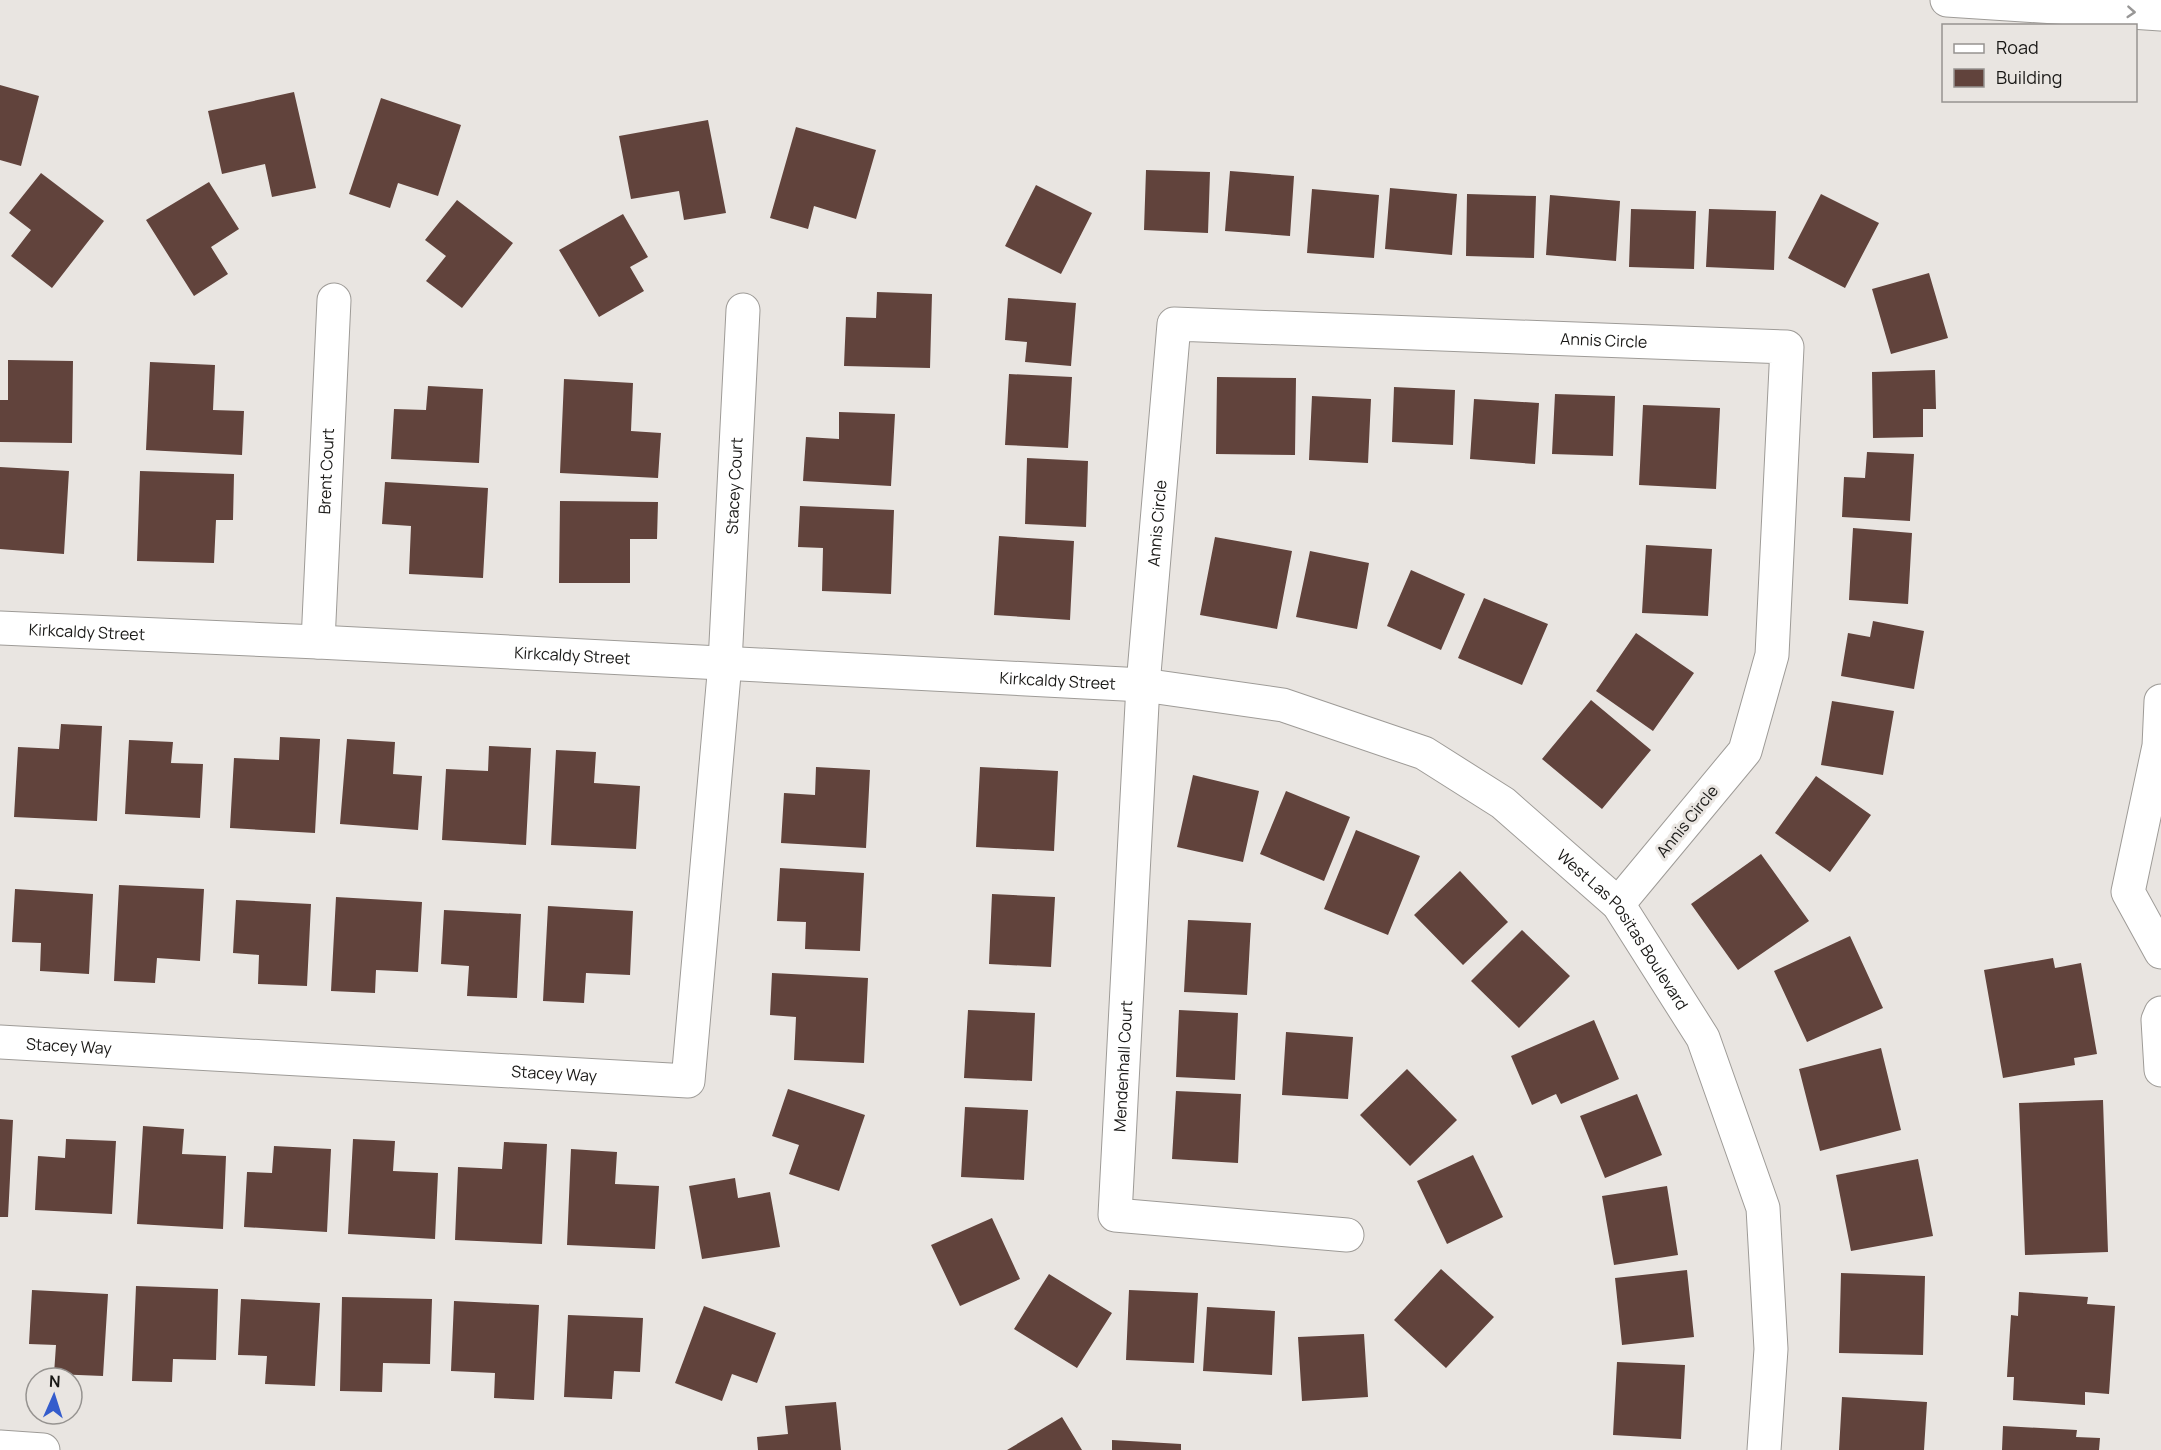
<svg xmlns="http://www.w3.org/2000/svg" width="2161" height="1450" font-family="Manrope,sans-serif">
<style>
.building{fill:#61433c}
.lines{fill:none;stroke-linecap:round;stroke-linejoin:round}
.minor-casing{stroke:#9e9b97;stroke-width:35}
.motorway-casing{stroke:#9e9b97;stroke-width:35}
.minor{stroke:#fff;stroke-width:33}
.motorway{stroke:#fff;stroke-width:33}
.oneway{stroke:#989796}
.labels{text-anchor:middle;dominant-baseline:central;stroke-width:6;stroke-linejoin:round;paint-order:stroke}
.street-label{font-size:16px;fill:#191816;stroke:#e9e5e1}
</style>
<rect width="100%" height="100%" fill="#e9e5e1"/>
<path class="building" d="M0 85 39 96 21 166 0 160Z
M294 92 316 188 272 197 265 164 222 174 208 111Z
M381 98 461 125 438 196 398 183 390 208 349 194Z
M708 120 726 213 684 220 679 191 631 199 619 136Z
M796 127 876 150 856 219 814 206 808 229 770 218Z
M1146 170 1210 172 1208 233 1144 230Z
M1230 171 1294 176 1290 236 1225 231Z
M41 173 104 221 52 288 11 256 31 230 9 213Z
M209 182 239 229 211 247 228 274 194 296 146 220Z
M1036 185 1092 213 1061 274 1005 246Z
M1390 188 1457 194 1452 255 1385 249Z
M1312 189 1379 195 1374 258 1307 253Z
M1467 194 1536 196 1534 258 1466 256Z
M1821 194 1879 223 1845 288 1788 258Z
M1550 195 1620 201 1616 261 1546 255Z
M457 200 513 243 462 308 426 281 446 256 425 240Z
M1631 209 1696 211 1694 269 1629 267Z
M1709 209 1776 211 1774 270 1706 267Z
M623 214 648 257 630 267 644 291 599 317 559 250Z
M1929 273 1948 338 1891 354 1872 289Z
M877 292 932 294 930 368 844 366 846 317 876 318Z
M1008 298 1076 303 1071 366 1025 362 1027 342 1005 340Z
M8 360 73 361 72 443 0 442V400H8Z
M150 362 215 365 213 410 244 411 242 455 146 450Z
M1935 370 1936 409H1923V437L1873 438 1872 372Z
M1009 374 1072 377 1068 448 1005 445Z
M1217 377 1296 378 1295 455 1216 454Z
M564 379 633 383 631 431 661 433 658 478 560 473Z
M428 386 483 389 479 463 391 459 394 409 426 410Z
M1394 387 1455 390 1453 445 1392 442Z
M1555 394 1615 396 1613 456 1552 454Z
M1312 396 1371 399 1368 463 1309 460Z
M1474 399 1539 403 1535 464 1470 459Z
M1643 405 1720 408 1716 489 1639 485Z
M839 412 895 414 891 486 803 481 806 437 839 439Z
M1867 452 1914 454 1910 521 1842 517 1844 477 1865 478Z
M1027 458 1088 461 1086 527 1025 524Z
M0 467 69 471 64 554 0 549Z
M140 471 234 474 233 520H216L214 563 137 561Z
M385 482 488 488 483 578 409 574 411 526 382 524Z
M560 501 658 502 657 539H630V583H559Z
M800 506 894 510 891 594 822 591 823 548 798 547Z
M1853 528 1912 533 1908 604 1849 600Z
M999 536 1074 541 1070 620 994 615Z
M1215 537 1292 551 1277 629 1200 615Z
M1646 545 1712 549 1708 616 1642 613Z
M1310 551 1369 563 1357 629 1296 617Z
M1411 570 1465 594 1441 650 1387 626Z
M1484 598 1548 624 1522 685 1458 658Z
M1873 621 1924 631 1914 689 1841 676 1848 633 1870 637Z
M1636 633 1694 673 1653 731 1596 691Z
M1591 700 1651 750 1602 809 1542 759Z
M1832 701 1894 711 1883 775 1821 765Z
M61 724 102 726 97 821 14 817 18 747 59 749Z
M280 737 320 739 315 833 230 828 234 758 279 760Z
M347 739 395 742 393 774 422 776 418 830 340 824Z
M129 740 173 742 171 763 203 764 200 818 125 814Z
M489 746 531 748 526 845 442 840 446 769 488 771Z
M556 750 596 752 594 783 640 786 636 849 551 845Z
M816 767 870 770 866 848 781 843 784 793 815 795Z
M980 767 1058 771 1054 851 976 847Z
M1193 775 1259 791 1243 862 1177 847Z
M1816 776 1871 815 1830 872 1775 833Z
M1286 791 1350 817 1324 881 1260 854Z
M1356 830 1420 856 1388 935 1324 909Z
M1761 854 1809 921 1738 970 1691 904Z
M780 868 864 873 860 951 805 949 806 922 777 921Z
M1460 871 1508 922 1463 965 1414 915Z
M119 885 204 889 200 961 157 958 155 983 114 981Z
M15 889 93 894 89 974 40 971 41 943 12 942Z
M992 894 1055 897 1051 967 989 964Z
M336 897 422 902 418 972 376 970 375 993 331 991Z
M236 900 311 904 307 986 258 984 259 955 233 953Z
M548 906 633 911 630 975 586 973 584 1003 543 1001Z
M444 910 521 914 517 998 467 996 469 966 441 964Z
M1188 920 1251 923 1247 995 1184 992Z
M1522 930 1570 976 1519 1028 1471 981Z
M1850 936 1883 1008 1807 1042 1774 971Z
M2053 958 2055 968 2081 963 2097 1054 2074 1058 2075 1065 2003 1078 1984 970Z
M772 973 868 978 864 1063 794 1060 796 1017 770 1015Z
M968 1010 1035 1013 1032 1081 964 1078Z
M1179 1010 1238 1013 1235 1080 1176 1077Z
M1594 1020 1619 1079 1561 1104 1556 1094 1532 1105 1511 1056Z
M1286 1032 1353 1037 1348 1099 1282 1095Z
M1881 1048 1901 1130 1820 1151 1799 1069Z
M1407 1069 1457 1120 1410 1166 1360 1115Z
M788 1089 865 1115 839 1191 789 1174 799 1145 772 1136Z
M1176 1091 1241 1094 1238 1163 1172 1159Z
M1637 1094 1662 1155 1605 1178 1580 1116Z
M2103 1100 2108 1252 2025 1255 2019 1103Z
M965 1107 1028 1110 1024 1180 961 1177Z
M0 1119 13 1120 8 1217H0Z
M143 1126 184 1129 182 1154 226 1156 223 1229 137 1224Z
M66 1139 116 1141 112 1214 35 1210 38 1156 65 1158Z
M353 1139 395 1141 393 1171 438 1173 435 1239 348 1234Z
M504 1142 547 1144 542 1244 455 1240 458 1167 502 1169Z
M274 1146 331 1149 327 1232 244 1227 247 1172 272 1173Z
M571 1149 617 1152 615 1184 659 1186 655 1249 567 1245Z
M1473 1155 1503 1217 1447 1244 1417 1181Z
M1918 1159 1933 1236 1851 1251 1836 1175Z
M735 1178 738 1198 770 1192 780 1247 702 1259 689 1186Z
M1667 1186 1678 1255 1614 1265 1602 1196Z
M992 1218 1020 1279 960 1306 931 1245Z
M1441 1269 1494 1317 1446 1368 1394 1320Z
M1687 1270 1694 1337 1622 1345 1615 1278Z
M1841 1273 1925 1276 1923 1355 1839 1353Z
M1049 1274 1112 1313 1077 1368 1014 1329Z
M136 1286 218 1289 216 1360 173 1359 172 1382 132 1381Z
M32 1290 108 1294 103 1376 54 1374 56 1345 29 1344Z
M1129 1290 1198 1293 1194 1363 1126 1360Z
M2019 1292 2088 1297 2087 1304 2115 1306 2109 1394 2085 1392V1405L2013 1400 2014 1377H2007L2011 1315 2018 1316Z
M342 1297 432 1299 430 1364 383 1363 382 1392 340 1391Z
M241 1299 320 1303 315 1386 265 1384 267 1356 238 1355Z
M454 1301 539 1305 534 1400 494 1398 495 1373 451 1371Z
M704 1306 776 1333 757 1383 732 1374 722 1401 675 1383Z
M1207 1307 1275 1311 1272 1375 1203 1371Z
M568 1315 643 1318 640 1372 614 1371 612 1399 564 1397Z
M1364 1334 1368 1397 1302 1401 1298 1337Z
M1617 1362 1685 1365 1681 1439 1613 1435Z
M1842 1397 1927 1402 1924 1450H1839Z
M836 1402 841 1450H758L757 1437 788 1434 785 1406Z
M1062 1417 1082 1450H1007Z
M2003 1426 2077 1430 2076 1437 2100 1438 2099 1450H2002Z
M1112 1440 1181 1444V1450H1112Z"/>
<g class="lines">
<g class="minor-casing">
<g id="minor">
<path id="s1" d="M0 628 318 642 1143 685 1283 705 1424 753 1503 803 1618 904 1703 1038 1763 1208 1771 1349 1764 1450"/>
<path id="s2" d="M318 642 334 300"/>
<path d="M2161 701 2159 746 2128 892 2161 952"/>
<path d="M2161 1013 2158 1020 2161 1070"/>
<path id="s3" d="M0 1042 688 1081 725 663 743 310"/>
<path id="s4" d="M1347 1235 1115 1215 1143 685 1174 324 1787 347 1772 655 1745 751 1618 904"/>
<path d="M0 1447 43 1450"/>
</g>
</g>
<g class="motorway-casing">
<path id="motorway" d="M1947 0 2161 14"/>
</g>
<use href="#minor" class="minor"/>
<use href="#motorway" class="motorway"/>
</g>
<defs><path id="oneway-chevron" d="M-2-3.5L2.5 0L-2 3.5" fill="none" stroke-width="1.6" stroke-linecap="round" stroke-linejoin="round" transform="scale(1.5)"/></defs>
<use class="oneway" href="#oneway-chevron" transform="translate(2131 12) rotate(4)"/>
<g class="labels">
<g class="street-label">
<text stroke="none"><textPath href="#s4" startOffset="1556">Annis Circle</textPath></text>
<text stroke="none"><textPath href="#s2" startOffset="171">Brent Court</textPath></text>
<text stroke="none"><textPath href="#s3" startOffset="1286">Stacey Court</textPath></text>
<text stroke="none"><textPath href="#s4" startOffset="926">Annis Circle</textPath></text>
<text stroke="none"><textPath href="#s1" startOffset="87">Kirkcaldy Street</textPath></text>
<text stroke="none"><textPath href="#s1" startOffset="573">Kirkcaldy Street</textPath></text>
<text stroke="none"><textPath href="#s1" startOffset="1059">Kirkcaldy Street</textPath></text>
<text transform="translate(1687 821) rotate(-51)">Annis Circle</text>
<text stroke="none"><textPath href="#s1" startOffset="1704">West Las Positas Boulevard</textPath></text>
<text stroke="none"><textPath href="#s3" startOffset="69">Stacey Way</textPath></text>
<text stroke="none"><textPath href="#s4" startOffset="382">Mendenhall Court</textPath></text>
<text stroke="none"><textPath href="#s3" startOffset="555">Stacey Way</textPath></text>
</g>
</g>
<rect x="1942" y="24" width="195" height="78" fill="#e9e5e1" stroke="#969390" stroke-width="1.5"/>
<rect x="1954" y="44" width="30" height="9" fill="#ffffff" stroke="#969390" stroke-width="1.5"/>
<text x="1996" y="54" font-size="18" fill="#191816">Road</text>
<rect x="1954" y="69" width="30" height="18" fill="#61433c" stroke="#969390" stroke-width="1.5"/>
<text x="1996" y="84" font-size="18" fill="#191816">Building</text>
<g transform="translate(54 1396) rotate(3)"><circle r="28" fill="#e9e5e1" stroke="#969390" stroke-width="1.5"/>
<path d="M0-4.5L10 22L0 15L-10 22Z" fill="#345ccc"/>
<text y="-9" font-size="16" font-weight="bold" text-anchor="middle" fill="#191816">N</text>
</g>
</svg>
